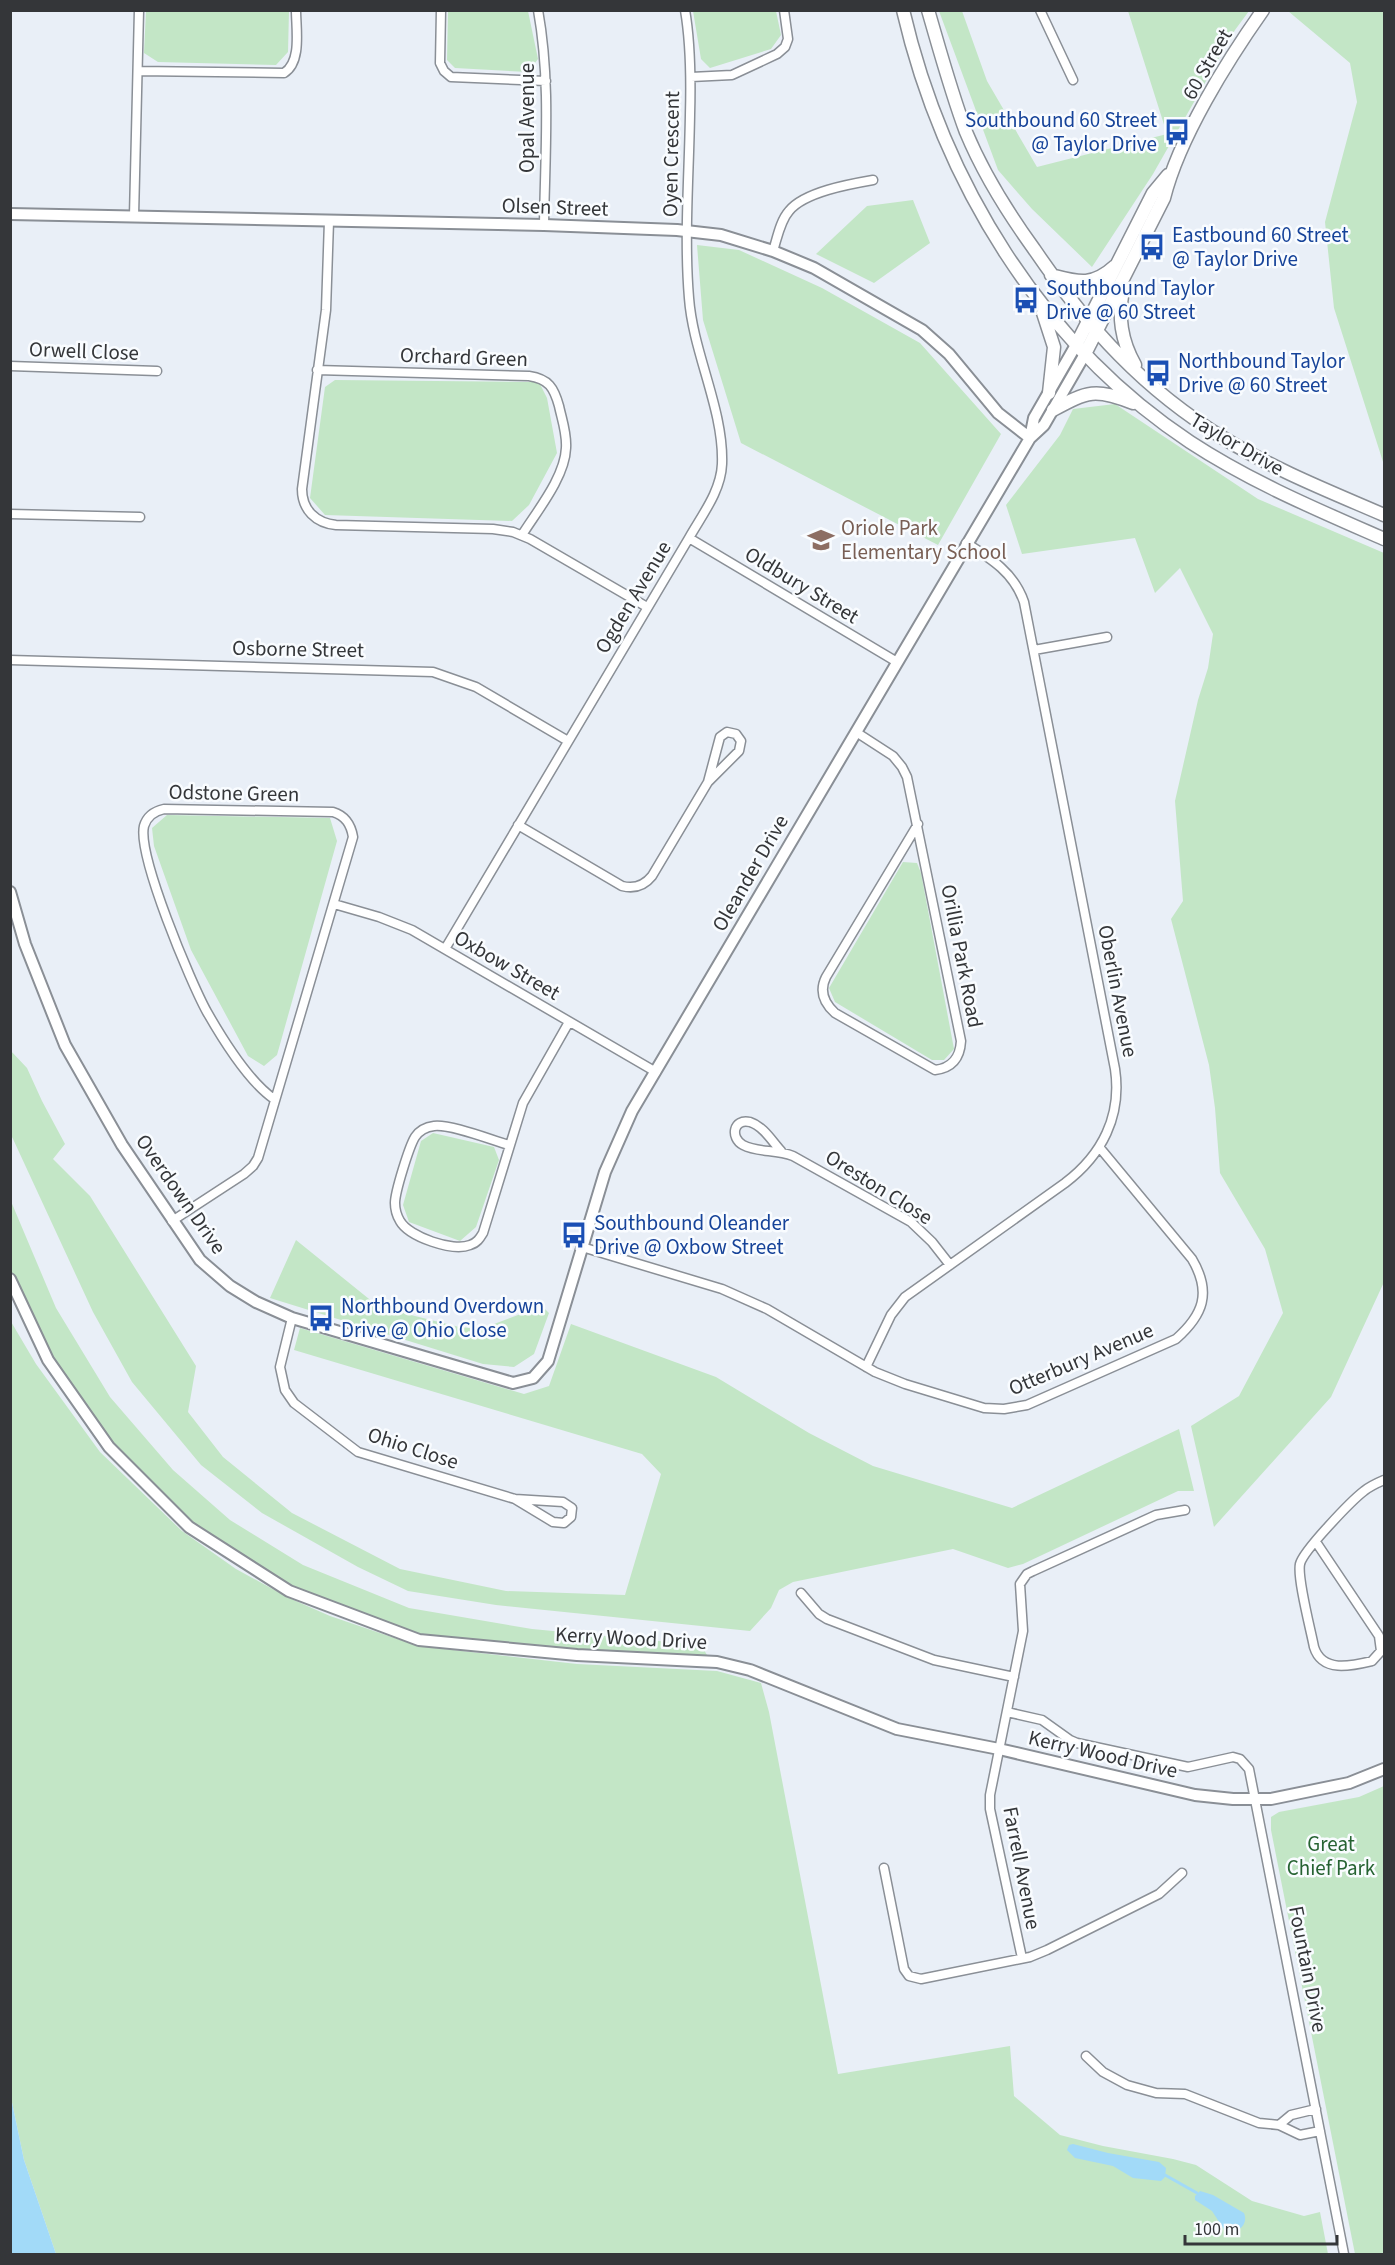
<svg xmlns="http://www.w3.org/2000/svg" width="1395" height="2265" font-family="'Source Sans 3',sans-serif">
<style>
.green{fill:#c3e6c6}
.water{fill:#a2daf8}
.lines{fill:none;stroke-linecap:round;stroke-linejoin:round}
.stream{stroke:#a2daf8;stroke-width:3}
.minor-casing{stroke:#8a8f96;stroke-width:11}
.tertiary-casing{stroke:#8a8f96;stroke-width:14}
.secondary-casing{stroke:#8a8f96;stroke-width:15}
.minor{stroke:#fff;stroke-width:8}
.tertiary{stroke:#fff;stroke-width:10}
.secondary{stroke:#fff;stroke-width:12}
.labels{text-anchor:middle;dominant-baseline:central;stroke-width:5;stroke-linejoin:round;paint-order:stroke}
.street-label{font-size:21px;fill:#343639;stroke:#f9fcff}
.transit-label{font-size:21px;fill:#164399;stroke:#f9fcff;text-anchor:start}
.education-label{font-size:21px;fill:#785e54;stroke:#f9fcff;text-anchor:start}
.park-label{font-size:21px;fill:#266332;stroke:#f9fcff}
</style>
<rect width="100%" height="100%" fill="#e9eff7"/>
<path class="green" d="M146 11H289L288 52 276 65 158 62 144 53Z
M448 11H528L538 59 528 72 455 68 447 60Z
M693 11H776L781 35 771 49 710 68 701 59Z
M939 11H962L987 81 1037 167 1167 134 1128 11H1249L1235 30 1153 174 1092 267 1032 209 998 170Z
M1288 11H1384V465L1334 308 1325 222 1357 102 1350 63Z
M913 200 930 243 874 283 816 254 867 206Z
M697 245 739 250 822 288 920 343 1001 434 938 545 741 443 703 320Z
M335 380 539 382 547 398 557 453 529 505 512 521 325 515 310 498 325 387Z
M1115 404 1258 499 1384 553V1282L1331 1397 1214 1527 1191 1426 1239 1396 1283 1313 1265 1249 1220 1173 1215 1108 1209 1065 1171 919 1183 901 1175 801 1198 700 1208 668 1213 634 1180 568 1155 593 1135 538 1022 554 1006 505 1060 435 1073 409Z
M167 815 330 818 337 841 277 1055 264 1066 248 1056 191 950 154 846 152 828Z
M903 862 917 863 921 873 954 1049 944 1060H932L835 1002 829 988Z
M10 1050 27 1068 42 1101 65 1144 53 1159 90 1196 196 1366 188 1412 223 1457 292 1513 400 1569 506 1591 625 1595 661 1474 642 1454 294 1350 300 1328 524 1394 549 1386 571 1324 716 1377 809 1433 873 1466 1012 1508 1179 1429 1194 1491H1178L1023 1564 1008 1568 953 1549 793 1582 779 1590 771 1608 750 1631 496 1605 408 1591 358 1567 262 1513 201 1465 132 1382 93 1312 13 1139 10 1133Z
M433 1133 494 1147 499 1160 476 1227 460 1241 409 1222 403 1205 421 1141Z
M10 1199 56 1308 110 1397 173 1470 230 1520 303 1565 409 1608 532 1629 701 1645 707 1655H577L419 1640 289 1591 189 1527 109 1447 48 1360 11 1278Z
M296 1240 379 1307 459 1327 481 1329 542 1306 549 1313 534 1354 514 1367 483 1364 270 1298Z
M10 1320 36 1364 100 1452 182 1531 236 1569 289 1598 330 1616 418 1646 577 1664 717 1671 761 1683 769 1712 838 2074 1010 2046 1014 2096 1060 2135 1103 2146 1173 2159 1196 2165 1252 2201 1304 2216 1320 2212 1328 2254H56L24 2160 10 2093Z
M1384 1786V2254H1355L1271 1830V1817L1279 1812 1359 1797Z"/>
<path class="water" d="M10 2093 24 2160 56 2254H11Z
M1073 2144 1108 2153 1159 2162 1166 2168 1165 2177 1161 2181 1133 2178 1113 2166 1075 2158 1067 2150 1069 2145Z
M1200 2191 1213 2195 1244 2213C1249 2225 1237 2235 1225 2231L1212 2211 1195 2200V2196Z"/>
<g class="lines">
<path class="stream" d="M1165 2175 1197 2193"/>
<g class="minor-casing">
<path id="minor" d="M441 10 440 63 444 71 451 77 546 81
M538 10C551 82 545 154 544 225
M1040 10 1073 80
M138 71 284 73C302 62 296 29 296 10
M691 77 732 75 777 54 785 47 788 39 784 10
M134 216 139 10
M329 221 326 310 302 489C302 510 316 523 336 525L493 529 513 532 530 539 647 607
M773 251C777 239 780 221 789 211 804 192 850 184 873 180
M10 366 157 371
M317 370 529 376C549 379 554 388 559 406 562 420 567 433 566 448 565 477 537 511 522 535
M10 514 140 517
M689 538 897 662
M1034 650 1107 637
M10 660 433 672 476 687 568 741
M856 732 893 756 902 767 907 777 961 1041C960 1058 952 1068 935 1070L835 1013C824 1003 819 991 826 977L918 824
M518 825 622 886C634 889 644 886 652 876L708 782 739 751 741 741 736 734 727 732 720 737 708 782
M334 904 379 917 412 930 656 1072
M445 949 689 538C702 515 721 491 722 464 724 410 693 353 689 298 684 238 689 176 690 115 691 80 691 45 685 10
M509 1145C491 1140 451 1124 434 1126 426 1127 419 1131 415 1137 409 1147 395 1192 395 1203 395 1209 397 1216 400 1221 409 1237 453 1252 470 1245 477 1243 480 1238 483 1233L523 1103 569 1022
M781 1151C772 1141 763 1126 750 1122 733 1118 730 1138 743 1145 758 1153 776 1149 793 1156L911 1222 932 1242 950 1265
M172 1221 244 1174 253 1166 258 1158 353 837C351 825 346 816 333 812L164 809C155 811 147 816 144 826 137 855 191 983 207 1012 223 1040 248 1081 274 1099
M582 1247 722 1289 767 1309 875 1372 905 1384 984 1408 1004 1409 1027 1405 1176 1339C1203 1315 1212 1293 1192 1259L1100 1148
M292 1318 280 1367 285 1390 294 1403 358 1452 515 1499 563 1502 572 1508 571 1517 564 1523 553 1522 515 1499
M866 1367 891 1315 905 1297 1065 1183C1102 1155 1122 1116 1115 1069L1024 602C1014 573 992 559 966 543
M1316 1542 1379 1636 1381 1651 1372 1661C1351 1666 1322 1673 1314 1647 1311 1631 1297 1578 1300 1564 1303 1551 1351 1501 1364 1491 1370 1486 1377 1483 1384 1480
M801 1593 819 1614 827 1619 934 1660 1014 1677
M1007 1712 1042 1720 1070 1740 1077 1743 1188 1767 1233 1757 1240 1759 1249 1769 1344 2254
M884 1868 904 1969 909 1976 921 1979 1030 1957 1047 1950 1159 1894 1182 1873
M1022 1958 990 1809V1795L1023 1631 1020 1584 1027 1574 1033 1571 1156 1515 1185 1510
M1086 2056 1103 2072 1127 2085 1156 2093 1185 2094 1259 2123 1279 2125 1300 2135 1320 2131
M1279 2125 1291 2115 1316 2109"/>
</g>
<g class="tertiary-casing">
<path id="tertiary" d="M10 214 544 225 677 230 721 235 773 251 814 268 922 330 949 354 998 413 1030 438
M1030 438 1034 418 1076 345
M10 892 25 944 65 1045 122 1145 200 1260 230 1286 256 1302 292 1318 513 1383 533 1378 548 1361 605 1172 632 1111 1030 438 1044 425 1085 354
M10 1279 48 1360 109 1447 189 1527 289 1591 419 1640 577 1655 717 1662 750 1670 897 1729 999 1749 1195 1795 1233 1799H1271L1349 1783 1384 1769"/>
</g>
<g class="secondary-casing">
<path id="secondary" d="M903 10C943 182 1042 344 1190 442 1251 482 1318 510 1384 539
M928 10C940 51 951 92 966 132 983 173 1008 213 1034 249 1088 328 1143 389 1225 439 1275 470 1331 492 1384 515
M1051 275C1078 282 1092 287 1115 266
M1123 289C1118 317 1121 340 1135 365
M1043 313 1054 347 1049 393
M1076 345 1153 193 1168 175
M1085 354 1164 198C1179 138 1227 61 1263 10
M1053 410C1088 391 1095 388 1133 403"/>
</g>
<use href="#minor" class="minor"/>
<use href="#tertiary" class="tertiary"/>
<use href="#secondary" class="secondary"/>
</g>
<defs>
<g id="bus-bare" transform="scale(2.07)"><path d="M-5-6H5V4H4V6H2V4H-2V6H-4V4H-5ZM-3.5-4V0h7V-4ZM-3.5 1.2v1.5H-2V1.2ZM2 1.2v1.5H3.5V1.2Z" fill="#1a4fb4" stroke="#f9fcff" stroke-width="2.5" paint-order="stroke"/></g>
<g id="school-bare" transform="scale(2.07)"><path d="M0-5L7-2L0 1L-7-2ZM-4 1L0 2.5L4 1V4Q0 6-4 4Z" fill="#8d6e63" stroke="#f9fcff" stroke-width="2.5" paint-order="stroke"/></g>
</defs>
<g fill-rule="evenodd">
<use href="#bus-bare" x="1177" y="132"/>
<use href="#bus-bare" x="1152" y="247"/>
<use href="#bus-bare" x="1026" y="300"/>
<use href="#bus-bare" x="1158" y="373"/>
<use href="#school-bare" x="821" y="540"/>
<use href="#bus-bare" x="574" y="1235"/>
<use href="#bus-bare" x="321" y="1318"/>
</g>
<g class="labels">
<g class="street-label">
<text transform="translate(1207 64) rotate(-60)">60 Street</text>
<text transform="translate(527 118) rotate(-90)">Opal Avenue</text>
<text transform="translate(671 154) rotate(-89)">Oyen Crescent</text>
<text transform="translate(555 207) rotate(2)">Olsen Street</text>
<text transform="translate(84 351) rotate(2)">Orwell Close</text>
<text transform="translate(464 357) rotate(2)">Orchard Green</text>
<text transform="translate(1237 444) rotate(30)">Taylor Drive</text>
<text transform="translate(802 585) rotate(31)">Oldbury Street</text>
<text transform="translate(633 597) rotate(-59)">Ogden Avenue</text>
<text transform="translate(298 649) rotate(1)">Osborne Street</text>
<text transform="translate(234 793) rotate(1)">Odstone Green</text>
<text transform="translate(750 873) rotate(-60)">Oleander Drive</text>
<text transform="translate(962 956) rotate(79)">Orillia Park Road</text>
<text transform="translate(507 965) rotate(30)">Oxbow Street</text>
<text transform="translate(1118 991) rotate(79)">Oberlin Avenue</text>
<text transform="translate(879 1187) rotate(32)">Oreston Close</text>
<text transform="translate(181 1194) rotate(55)">Overdown Drive</text>
<text transform="translate(1081 1359) rotate(-23)">Otterbury Avenue</text>
<text transform="translate(413 1448) rotate(18)">Ohio Close</text>
<text transform="translate(631 1638) rotate(3)">Kerry Wood Drive</text>
<text transform="translate(1103 1754) rotate(13)">Kerry Wood Drive</text>
<text transform="translate(1022 1868) rotate(79)">Farrell Avenue</text>
<text transform="translate(1308 1969) rotate(79)">Fountain Drive</text>
</g>
<g class="transit-label">
<text x="1157" y="120" text-anchor="end">Southbound 60 Street<tspan x="1157" dy="24">@ Taylor Drive</tspan></text>
<text x="1172" y="235">Eastbound 60 Street<tspan x="1172" dy="24">@ Taylor Drive</tspan></text>
<text x="1046" y="288">Southbound Taylor<tspan x="1046" dy="24">Drive @ 60 Street</tspan></text>
<text x="1178" y="361">Northbound Taylor<tspan x="1178" dy="24">Drive @ 60 Street</tspan></text>
<text x="594" y="1223">Southbound Oleander<tspan x="594" dy="24">Drive @ Oxbow Street</tspan></text>
<text x="341" y="1306">Northbound Overdown<tspan x="341" dy="24">Drive @ Ohio Close</tspan></text>
</g>
<g class="education-label">
<text x="841" y="528">Oriole Park<tspan x="841" dy="24">Elementary School</tspan></text>
</g>
<g class="park-label">
<text x="1331" y="1844">Great<tspan x="1331" dy="24">Chief Park</tspan></text>
</g>
</g>
<rect width="1395" height="2265" fill="none" stroke="#343639" stroke-width="24"/>
<path d="M1185 2235v9h152v-9" fill="none" stroke="#343639" stroke-width="3"/>
<text x="1194" y="2235" font-size="18" fill="#343639" stroke="#f9fcff" stroke-width="4.5" paint-order="stroke">100 m</text>
</svg>
